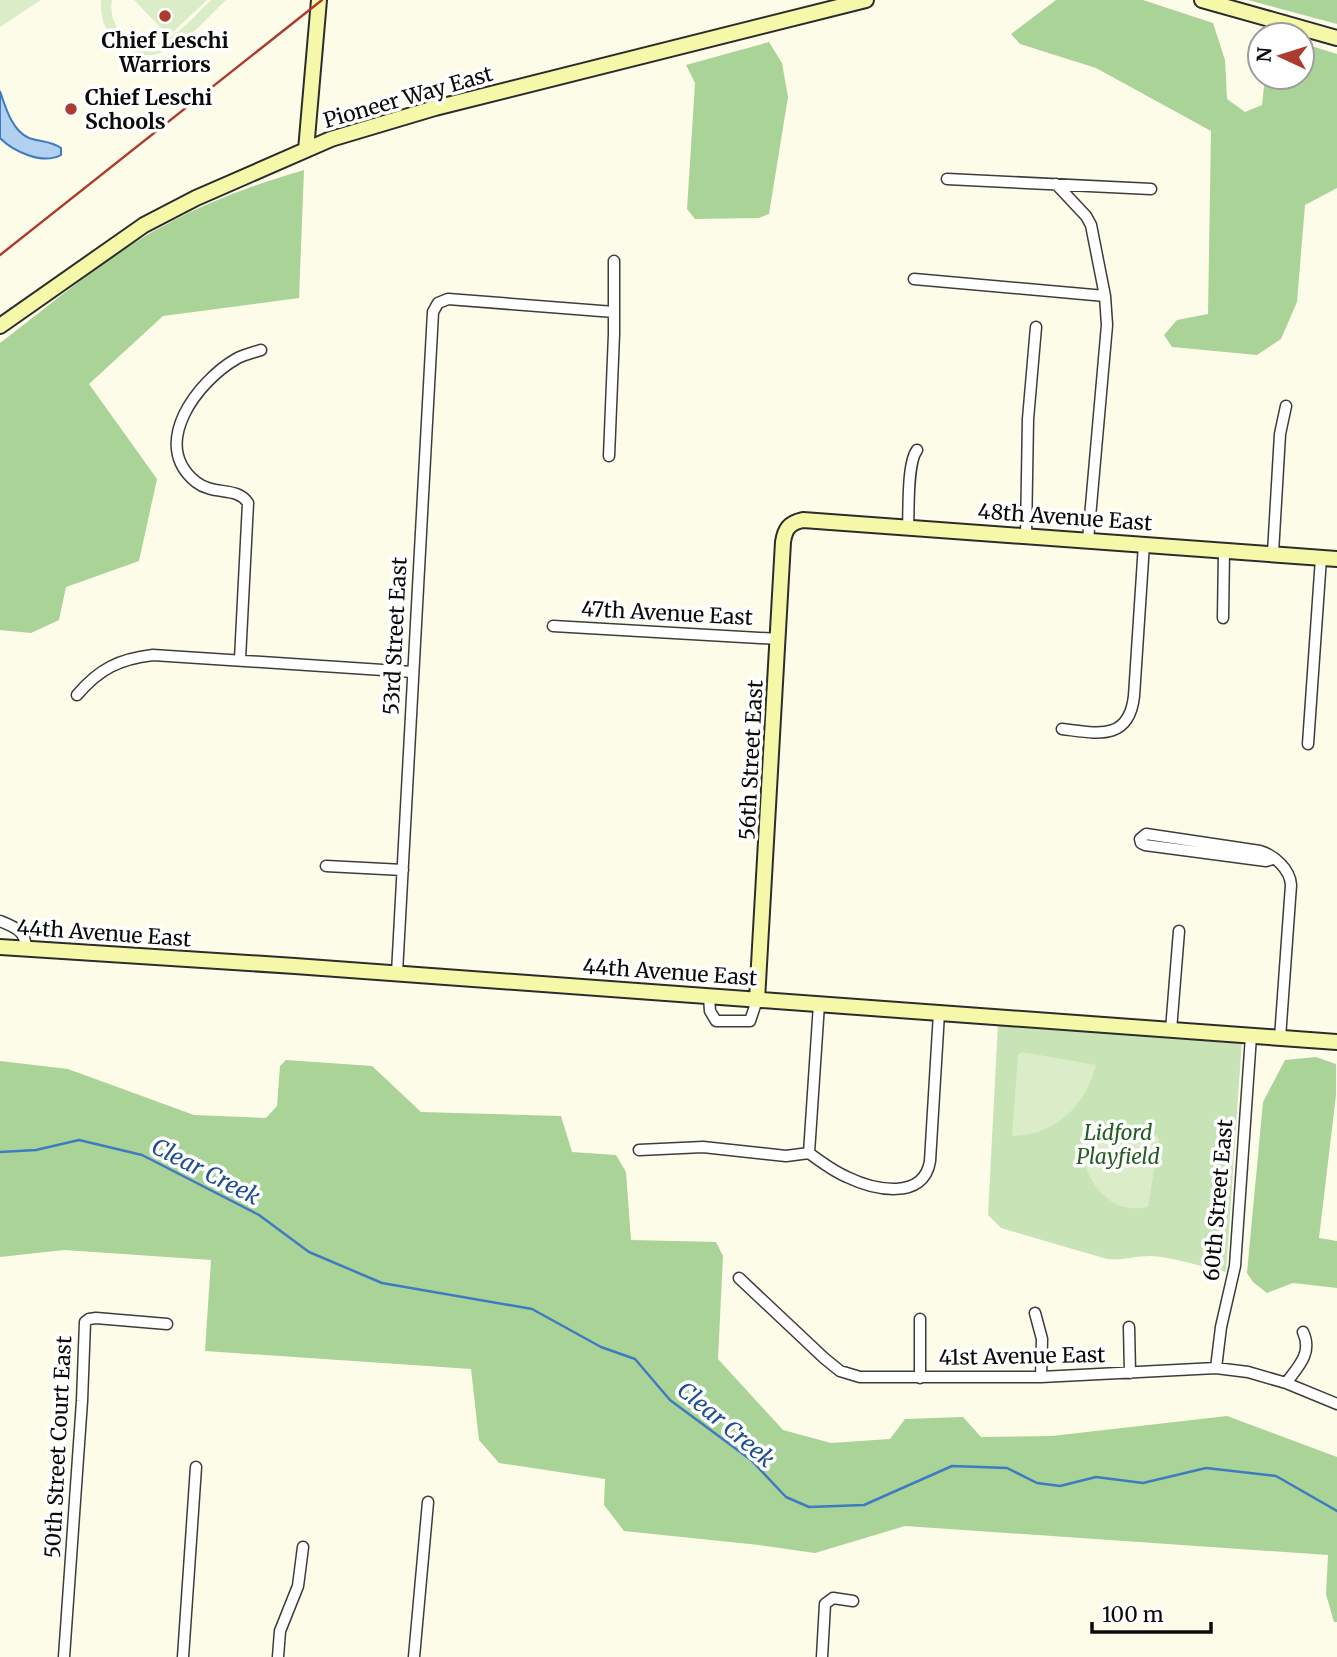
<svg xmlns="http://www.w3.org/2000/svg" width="1337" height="1657" font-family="Merriweather,serif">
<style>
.green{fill:#c8e4b7}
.forest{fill:#aad397}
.pitch{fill:#daecc8}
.water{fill:#b2d0f0;stroke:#3f7bc1;stroke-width:2}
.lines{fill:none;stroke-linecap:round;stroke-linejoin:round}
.stream{stroke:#3f7bc1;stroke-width:2.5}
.street-casing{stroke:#3d3d3d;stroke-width:13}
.secondary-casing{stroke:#2c2c2c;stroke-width:18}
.street{stroke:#fff;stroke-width:10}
.secondary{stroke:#f6f8a9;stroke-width:14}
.rail{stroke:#ae3b2f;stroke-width:2.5}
.poi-dot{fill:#ae3b2f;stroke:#fff;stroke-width:2.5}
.labels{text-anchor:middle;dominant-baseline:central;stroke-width:7;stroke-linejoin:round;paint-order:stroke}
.poi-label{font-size:21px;font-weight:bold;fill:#0a0a0a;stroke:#fff}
.street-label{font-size:21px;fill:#0a0a0a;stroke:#fff}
.park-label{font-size:21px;font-style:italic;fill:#255c21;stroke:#fff}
.water-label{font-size:23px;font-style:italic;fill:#1f4f91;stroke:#fff}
</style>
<rect width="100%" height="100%" fill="#fdfce9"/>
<path class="green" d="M998 1023 1242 1040 1226 1272C1206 1268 1169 1256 1150 1256 1135 1256 1122 1261 1107 1259L1001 1228 988 1215Z"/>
<path class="forest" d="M1056 0H1143L1213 23 1225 60 1227 99 1245 112 1262 105 1265 77H1302V43L1337 54V188L1305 205 1297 302 1281 339 1257 355 1172 347 1164 335 1177 320 1208 314 1211 131 1096 68 1020 44 1011 34Z
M1248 0H1337V24Z
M769 42 782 63 788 97 769 214 759 218 695 219 687 209 695 83 686 65Z
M304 170 299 298 163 316 89 384 157 479 139 561 66 587 59 620 31 633 0 630V343C53 303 106 256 165 225 209 201 256 184 304 170Z
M1316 1057 1336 1064V1095L1319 1238 1337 1241V1288L1293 1283 1267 1293 1253 1282 1247 1273 1263 1102 1285 1060Z
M286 1060 372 1066 421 1112 561 1116 572 1152 616 1155 626 1172 631 1240 716 1242 723 1256 718 1359 783 1430 831 1443 890 1439 905 1419 963 1417 981 1437 1052 1436 1227 1416 1337 1457V1622H1334L1326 1594 1328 1555 905 1526 815 1553 759 1545 624 1531 604 1505 605 1479 499 1463 479 1440 471 1369 205 1351 211 1260 64 1250 0 1257V1061L68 1069 194 1115 266 1118 277 1106 280 1066Z"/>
<path class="pitch" d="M0 0H41L0 27Z
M101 0H112C110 13 113 26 124 35 157 64 189 21 211 0H226C198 26 160 78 118 44 105 33 100 17 101 0Z
M134 0H207L172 33 168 29 165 32Z
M1022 1052 1096 1065C1085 1106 1057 1135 1012 1136L1018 1055Z
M1085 1121 1156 1135 1159 1139 1148 1207C1101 1218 1071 1161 1085 1121Z"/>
<path class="water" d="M0 91C5 106 12 131 29 138 40 142 51 141 61 148V155C43 165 14 152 0 138Z"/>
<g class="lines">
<path class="stream" d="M0 1152 36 1150 79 1140 142 1155 259 1215 309 1252 382 1283 532 1309 601 1347 635 1359 670 1400 751 1460 786 1497 809 1507 864 1505 952 1466 1007 1468 1037 1483 1060 1486 1096 1477 1143 1483 1206 1468 1276 1476 1337 1511"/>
<g class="street-casing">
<path id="street" d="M947 179 1151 189
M1056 184 1086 216 1091 225 1105 296 1107 325 1088 540
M914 279 1105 296
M609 456 614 334V261
M908 527C909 509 907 463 917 450
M1026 535 1028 419 1036 327
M1273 553 1280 434 1286 406
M1223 618 1224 550
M553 626 779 639
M240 659 248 503C237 486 214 496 196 482 149 444 198 381 236 359 243 355 252 353 261 350
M77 695C99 669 119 659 153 655L413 672
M1062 729C1096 733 1129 742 1134 696L1144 544
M1308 744 1321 558
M1273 859 1266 861 1145 845 1141 843 1140 839 1146 834 1260 851C1274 855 1290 869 1291 885L1280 1038
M326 866 403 870
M0 921C15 927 26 931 26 949
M397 973 433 312 438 303 448 299 614 312
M709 996 710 1011 716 1021H750L757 1000
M1171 1030 1179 931
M639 1150 703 1147 786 1156 809 1153
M809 1153C821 1162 833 1171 847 1177 874 1190 924 1201 930 1161L939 1013
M809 1153 819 1004
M739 1278 824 1358 840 1371 860 1377H1041L1216 1368 1248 1372 1286 1383 1337 1404
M1035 1313 1042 1339 1041 1377
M1129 1327 1130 1373
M1216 1368 1221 1327 1235 1266 1251 1036
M920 1378V1319
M1286 1383C1298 1367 1313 1353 1303 1332
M64 1657 82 1401 85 1322 89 1319 96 1318 167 1324
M183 1657 196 1467
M278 1657 280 1631 298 1586 303 1547
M414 1657 428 1502
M822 1657 825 1604 833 1598 853 1601"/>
</g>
<g class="secondary-casing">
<path id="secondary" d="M1202 0 1337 38
M306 150 319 0
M0 326 144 225 196 198 331 139 435 108 866 0
M0 947 295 966 1337 1042
M757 1000 783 542C785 529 789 523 803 520L1337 559"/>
</g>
<use href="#street" class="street"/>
<use href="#secondary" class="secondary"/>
<path class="rail" d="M0 255 322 0"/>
</g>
<g class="poi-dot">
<circle cx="165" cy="16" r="7"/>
<circle cx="71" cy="109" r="7"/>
</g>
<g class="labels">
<g class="poi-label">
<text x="165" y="40">Chief Leschi<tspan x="165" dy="24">Warriors</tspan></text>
<text x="85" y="97" text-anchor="start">Chief Leschi<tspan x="85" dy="24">Schools</tspan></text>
</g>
<g class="street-label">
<text transform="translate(408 97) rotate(-16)">Pioneer Way East</text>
<text transform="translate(1065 517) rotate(4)">48th Avenue East</text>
<text transform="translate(667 613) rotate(3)">47th Avenue East</text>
<text transform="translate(395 636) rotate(-87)">53rd Street East</text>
<text transform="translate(751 760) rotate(-87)">56th Street East</text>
<text transform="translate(104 933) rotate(4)">44th Avenue East</text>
<text transform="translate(670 972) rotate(4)">44th Avenue East</text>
<text transform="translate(1218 1200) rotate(-85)">60th Street East</text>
<text transform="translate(1022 1356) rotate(-1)">41st Avenue East</text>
<text transform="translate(58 1447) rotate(-87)">50th Street Court East</text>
</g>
<g class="park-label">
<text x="1118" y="1132">Lidford<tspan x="1118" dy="24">Playfield</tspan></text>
</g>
<g class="water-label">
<text transform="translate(206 1171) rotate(27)">Clear Creek</text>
<text transform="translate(726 1424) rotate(40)">Clear Creek</text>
</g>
</g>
<g transform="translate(1281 56) rotate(274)"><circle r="33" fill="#ffffff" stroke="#9d9d9d" stroke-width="2"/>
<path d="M0-5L12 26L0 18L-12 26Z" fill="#ae3b2f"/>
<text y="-10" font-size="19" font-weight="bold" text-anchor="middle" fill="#0a0a0a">N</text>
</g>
<path d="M1092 1622v10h119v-10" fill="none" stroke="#0a0a0a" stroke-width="3.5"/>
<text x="1102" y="1622" font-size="21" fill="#0a0a0a" stroke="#ffffff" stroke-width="5" paint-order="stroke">100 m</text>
</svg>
